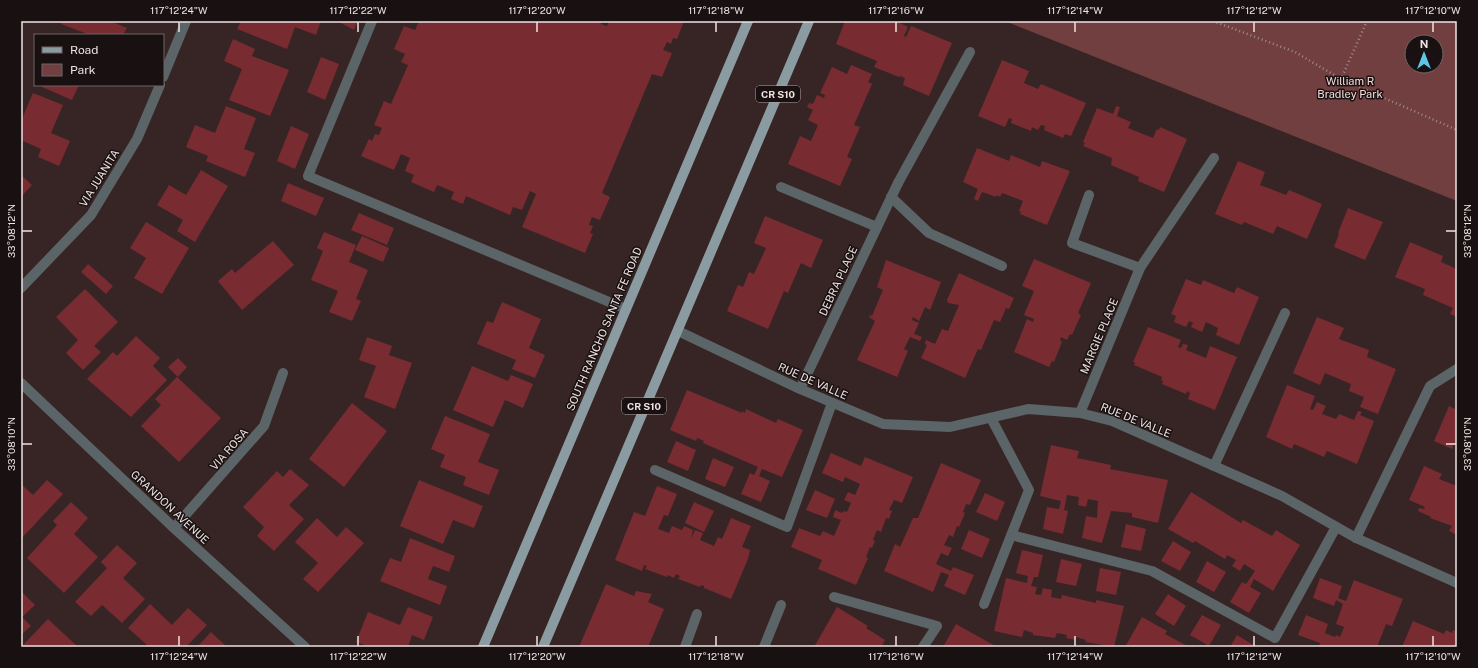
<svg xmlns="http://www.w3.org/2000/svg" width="1478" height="668" font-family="'Public Sans',sans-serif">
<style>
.green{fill:#723f40;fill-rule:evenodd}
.building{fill:#782b31}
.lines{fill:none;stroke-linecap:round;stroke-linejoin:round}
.path{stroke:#9b8d8d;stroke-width:2.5;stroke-dasharray:1 3;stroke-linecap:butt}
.lane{stroke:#5b6467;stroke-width:10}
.street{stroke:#5b6467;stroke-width:10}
.primary{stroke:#8a9ca2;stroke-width:10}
.ticks{fill:none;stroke:#eee2e2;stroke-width:1.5}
.labels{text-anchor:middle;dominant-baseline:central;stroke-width:3;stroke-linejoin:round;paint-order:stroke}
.shield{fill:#191111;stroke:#aea3a3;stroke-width:1}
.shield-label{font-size:10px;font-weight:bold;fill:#eee2e2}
.park-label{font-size:11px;fill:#f5dddc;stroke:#191111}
.street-label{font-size:11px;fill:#eee2e2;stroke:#191111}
.neatline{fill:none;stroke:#eee2e2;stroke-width:1.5}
.ticks-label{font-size:10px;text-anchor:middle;fill:#eee2e2}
</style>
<rect width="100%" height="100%" fill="#372525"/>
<path class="green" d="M1005 21H1457V201ZM1412 42H1436V66H1412Z"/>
<path class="building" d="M62 21H110L127 28 123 35H90L61 24Z
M241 21H321L316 35 295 27 287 49 237 29Z
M337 21H358L354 30Z
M419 21 426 23 427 21H602L601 24 607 26 609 21H684L677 39 673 38 671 44 667 42 663 50 672 53 662 77 652 74 602 193 610 197 600 220 592 217 589 225 593 226 590 233 593 234 585 253 522 227 536 194 530 191 522 210 513 207 510 215 466 196 463 204 451 199 454 192 437 185 434 192 411 182 414 175 405 171 410 158 401 154 394 170 361 156 369 139 372 141 375 134 379 135 382 128 374 125 384 101 391 104 408 65 401 62 405 54 394 49 404 26 415 30Z
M845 21H896L908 27 904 36 906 37 911 26 952 43 929 96 903 85 905 78 900 76 899 77 874 67 877 61 836 44Z
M233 39 255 49 252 56 289 70 270 116 229 100 242 69 224 61Z
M321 57 339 64 325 100 307 92Z
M1002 60 1029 71 1024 83 1038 89 1041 84 1086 103 1071 136 1065 134 1063 138 1044 130 1045 126 1041 125 1038 130 1032 127 1031 131 1011 123 1012 119 1009 118 1005 127 978 116Z
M851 65 872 74 868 82 872 84 854 125 860 127 847 157 852 159 840 186 788 164 800 136 811 141 818 125 808 120 813 110 807 107 809 103 813 104 817 95 824 98 825 95 820 93 832 67 847 74Z
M43 85H79L72 100 42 87Z
M33 93 63 105 51 133 70 141 59 166 38 157 41 149 21 140V121Z
M226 106 256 118 244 149 255 153 245 177 206 161 208 156 186 147 195 125 215 133Z
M1116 106 1120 107 1117 116 1131 122 1128 128 1153 138 1157 129 1159 130 1160 127 1187 139 1164 192 1138 181 1139 177 1111 165 1112 158 1083 146 1085 143 1083 142 1097 108 1113 114Z
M291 126 309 134 295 169 277 161Z
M977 148 1009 161 1011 155 1040 167 1042 161 1070 171 1047 225 1020 214 1021 212 1019 211 1023 201 1002 193 1000 197 997 195 996 197 982 192 978 201 974 199 978 189 963 182Z
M1238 161 1265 172 1260 185 1286 195 1289 190 1322 204 1307 239 1277 226 1273 234 1244 222 1242 225 1215 214Z
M201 170 228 186 195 242 177 231 183 220 157 205 169 185 186 195Z
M21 175 32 185 21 197Z
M288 183 324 198 316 216 281 201Z
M1348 208 1383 222 1365 260 1334 247 1339 234 1338 233Z
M359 213 394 228 387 245 351 230Z
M765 216 823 240 811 268 801 263 788 293 784 291 768 329 727 311 738 285 743 287 749 272 754 274 766 248 754 243Z
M146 222 189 248 162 294 134 278 146 258 130 248Z
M324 232 356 245 349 262 368 270 356 299 361 301 352 321 329 312 338 291 311 280 323 251 317 248Z
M362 236 389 248 383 262 355 250Z
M273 241 294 265 242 310 218 281 232 269 235 273Z
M1410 242 1443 256 1441 262 1457 269V317L1450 314 1453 308 1423 295 1425 289 1395 277Z
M1034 259 1091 283 1078 313 1081 315 1072 335 1070 334 1067 340 1061 337 1060 340 1062 342 1054 362 1052 361 1049 367 1014 352 1027 319 1033 322 1034 319 1024 315 1034 291 1022 286Z
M886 260 941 282 930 310 925 307 919 321 913 317 912 320 919 323 914 334 922 337 920 341 910 337 904 349 908 351 897 377 857 360 875 321 869 317 870 315 872 316 883 290 877 287Z
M88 264 113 286 106 294 81 272Z
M959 273 1014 298 1009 309 1006 308 1000 322 994 320 981 350 978 349 965 378 921 358 927 345 925 344 926 340 935 344 942 329 948 331 959 305 948 303 947 300Z
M1186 279 1201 285 1203 280 1234 293 1237 287 1259 297 1239 345 1216 335 1218 328 1206 322 1202 332 1191 327 1193 323 1189 321 1186 327 1174 322 1176 316 1171 314Z
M85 289 118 322 94 346 101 352 83 370 66 353 78 340 56 317Z
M502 302 541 319 529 348 545 355 535 378 512 369 516 360 477 344 487 321 493 323Z
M1317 317 1344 328 1339 339 1369 350 1367 357 1396 369 1378 414 1360 407 1364 397 1349 391 1351 384 1325 373 1320 385 1293 373Z
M1148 327 1181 340 1178 347 1181 348 1183 344 1188 345 1186 350 1206 358 1210 346 1237 357 1215 410 1188 399 1190 393 1187 391 1186 394 1162 384 1163 381 1161 380 1162 377 1134 365 1135 362H1133Z
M136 336 160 358 153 366 167 380 131 417 87 379 113 352 117 356Z
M367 337 392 346 389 355 412 363 395 409 364 397 376 366 359 360Z
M178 358 187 367 178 377 168 367Z
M472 366 508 381 511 375 533 384 523 408 505 400 493 427 453 410Z
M177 377 221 418 179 462 141 426 161 405 155 399Z
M1287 385 1315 396 1310 409 1313 410 1317 402 1326 406 1322 414 1336 419 1339 414 1354 420 1358 411 1362 412 1360 415 1374 421 1357 464 1327 451 1324 457 1294 444 1292 449 1266 437Z
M687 390 742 413V411L745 413 746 409 776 423 778 419 803 430 782 477 762 469 759 476 770 481 761 502 741 494 750 473 754 475 758 467 703 443 704 441 697 438 696 441 670 430Z
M352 403 387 431 344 487 309 459Z
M1449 406 1457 410V446L1454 444 1452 449 1434 441Z
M445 416 490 434 478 462 499 470 489 495 463 485 466 477 440 467 445 455 431 449Z
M676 441 696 450 688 471 667 462Z
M1051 445 1079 451 1077 458 1111 465 1110 469 1168 480 1158 523 1132 517V513L1111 511 1102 543 1082 538 1086 516 1097 518 1098 501 1088 499 1086 507 1078 505 1079 497 1067 495 1064 510 1068 511 1063 534 1043 529 1047 507 1059 509 1061 501 1040 496Z
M831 453 861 466 865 457 913 477 902 503 894 500 889 510 892 511 889 519 886 518 881 532 877 530 873 540 875 541 872 548 870 547 866 557 868 558 856 585 818 569 822 560 791 547 799 528 820 536 823 531 834 536 841 520 833 517 835 510 842 513 844 511 847 512 851 503 844 500 848 492 855 495 860 484 845 477 843 482 822 473Z
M713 458 734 467 725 487 705 479Z
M941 463 981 480 970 505 966 504 963 512 965 513 959 527 957 526 953 537 949 535 944 545 952 548 948 556 941 553 936 564 951 571 953 567 974 575 965 595 944 586 949 575 941 572 933 592 884 571 895 544 900 547 913 518H918Z
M1424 466 1442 474 1439 479 1457 486V535L1449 531 1452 526 1430 518 1431 517 1418 511 1419 508 1424 509 1425 507 1409 500Z
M290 469 309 485 289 505 304 519 274 551 257 536 264 527 243 507 277 471 283 477Z
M47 480 63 494 21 539V484L33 495Z
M419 480 483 506 474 528 453 520 443 544 400 526Z
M657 486 677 494 668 516 664 515 658 529 669 533 672 526 682 530 684 526 693 530 691 539 695 530 703 533 700 540 714 546 718 537 722 539 731 518 751 526 742 547 750 550 748 559 731 599 704 588V586L701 585 700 587 678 579 680 576 676 574 674 578 668 575 667 577 645 569 647 566 644 565 642 571 615 560 634 512 645 516Z
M815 490 835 499 827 518 806 510Z
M1191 492 1241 523 1243 520 1272 536 1276 530 1300 545 1273 591 1254 579 1250 587 1261 593 1249 613 1230 602 1242 582 1246 584 1255 571 1244 564 1240 571 1232 566 1236 560 1227 555 1225 559 1195 541 1193 543 1168 529Z
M985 493 1005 502 997 521 976 512Z
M71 502 88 518 74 534 98 557 64 593 27 558 57 525 53 521Z
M694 502 714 511 704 532 685 523Z
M317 518 337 537 346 527 364 543 318 592 303 579 318 563 295 542Z
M1126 524 1146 529 1141 551 1121 547Z
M969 530 990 539 982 558 961 549Z
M410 538 455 556 449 572 433 566 428 579 447 586 440 605 380 581 390 558 401 562Z
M1173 541 1191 552 1180 571 1161 561Z
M117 545 137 563 123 578 145 599 122 623 102 605 91 616 75 602 107 568 101 562Z
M1022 550 1043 555 1038 577H1034L1031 586 1037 587 1035 594 1041 595 1043 588 1052 590 1051 597 1061 599 1062 595 1096 603V600L1124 606 1114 647 1085 642 1086 640 1076 637V640L1066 638 1067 635 1057 633 1055 638 1033 635V633L1024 630 1022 637 994 631 1006 578 1027 583 1028 576 1016 573Z
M1061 559 1082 564 1076 586 1056 582Z
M1207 561 1226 572 1214 592 1196 582Z
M1100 568 1121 572 1116 595 1096 591Z
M1320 578 1342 586 1338 598 1346 601 1354 580 1403 599 1392 626 1386 624 1377 647H1319L1320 643 1298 635 1306 615 1328 624 1325 633 1335 637 1336 635 1340 637 1344 627 1336 624 1343 604 1336 600 1334 606 1313 598Z
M606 584 634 596 636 591 652 594 648 602 664 609 648 647H579Z
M21 591 35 605 22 617 31 626 21 635Z
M1168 594 1186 606 1174 626 1155 614Z
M150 604 172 625 188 608 207 625 186 647H145L147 645 128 628Z
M408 607 433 617 424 640 412 635 408 647H370L356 642 368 612 400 625Z
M837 607 868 626 866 628 885 640 881 647H814Z
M1202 615 1221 625 1209 646 1190 635Z
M1142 617 1167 631 1165 634 1189 647H1125Z
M48 619 78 647H21Z
M1413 621 1444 634 1446 630 1452 633 1453 630 1457 632V647H1402Z
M956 624 997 647H943Z
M211 632 227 647H197Z
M1237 635 1255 646V647H1230Z"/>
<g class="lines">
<path class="path" d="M1213 21 1295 52 1341 79 1367 21
M1341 79 1457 130"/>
<path class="lane" d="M372 21 308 176 626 309
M898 183 970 52
M781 187 877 227
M1089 195 1072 243 1140 268 1214 158
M891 197 929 233 1002 266
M1214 466 1285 313
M655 470 787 527 832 403
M1011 535 1152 571 1275 638 1336 527
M1356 538 1430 386 1457 369
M834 597 937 626 923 647
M984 604 1029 490 991 418
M685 647 697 614
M764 647 781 605"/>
<path class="street" d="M163 77 186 21
M21 288 91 215 137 139 160 85
M678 331 800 389 883 424 950 427 1028 409 1080 413 1112 421 1282 496 1356 538 1457 583
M21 383 174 528 305 647
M800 389 898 183
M1080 413 1140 268
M174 528 264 426 283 373"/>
<path class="primary" d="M483 647 748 21
M543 647 809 21"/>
</g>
<path class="ticks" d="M179 22V32M358 22V32M537 22V32M716 22V32M896 22V32M1075 22V32M1254 22V32M1433 22V32M22 231H32M1446 231H1456M22 444H32M1446 444H1456M179 636V646M358 636V646M537 636V646M716 636V646M896 636V646M1075 636V646M1254 636V646M1433 636V646"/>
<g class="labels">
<g class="shield">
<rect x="756" y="86" width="44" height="16" rx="3"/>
<rect x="622" y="398" width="44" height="16" rx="3"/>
</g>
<g class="shield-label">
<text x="778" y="94">CR S10</text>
<text x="644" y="406">CR S10</text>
</g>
<g class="park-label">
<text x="1350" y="81">William R<tspan x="1350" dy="13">Bradley Park</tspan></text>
</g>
<g class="street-label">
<text transform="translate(99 178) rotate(-58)">VIA JUANITA</text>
<text transform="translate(838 281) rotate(-65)">DEBRA PLACE</text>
<text transform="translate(604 329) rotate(-67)">SOUTH RANCHO SANTA FE ROAD</text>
<text transform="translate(1099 336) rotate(-67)">MARGIE PLACE</text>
<text transform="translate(813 381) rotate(24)">RUE DE VALLE</text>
<text transform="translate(1136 420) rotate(22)">RUE DE VALLE</text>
<text transform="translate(229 449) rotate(-49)">VIA ROSA</text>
<text transform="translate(170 507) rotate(43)">GRANDON AVENUE</text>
</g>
</g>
<rect width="1478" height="668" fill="none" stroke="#191111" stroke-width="44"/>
<rect x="34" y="34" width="130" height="52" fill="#191111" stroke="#6e6565"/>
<rect x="42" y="47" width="20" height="6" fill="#8a9ca2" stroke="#6e6565"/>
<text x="70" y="54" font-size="12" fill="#eee2e2">Road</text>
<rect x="42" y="64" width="20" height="12" fill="#723f40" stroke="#6e6565"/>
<text x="70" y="74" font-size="12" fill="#eee2e2">Park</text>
<g transform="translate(1424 54)"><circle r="19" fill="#191111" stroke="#6e6565"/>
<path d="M0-3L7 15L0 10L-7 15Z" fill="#5dc7e8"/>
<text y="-6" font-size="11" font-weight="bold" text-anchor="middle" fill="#eee2e2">N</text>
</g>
<rect x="22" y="22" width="1434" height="624" class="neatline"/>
<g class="ticks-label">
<text x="179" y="14">117°12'24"W</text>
<text x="358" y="14">117°12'22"W</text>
<text x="537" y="14">117°12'20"W</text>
<text x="716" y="14">117°12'18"W</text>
<text x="896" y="14">117°12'16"W</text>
<text x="1075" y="14">117°12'14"W</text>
<text x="1254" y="14">117°12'12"W</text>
<text x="1433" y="14">117°12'10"W</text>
<text transform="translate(11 231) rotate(-90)" y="4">33°08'12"N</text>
<text transform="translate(1467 231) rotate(-90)" y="4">33°08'12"N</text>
<text transform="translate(11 444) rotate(-90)" y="4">33°08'10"N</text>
<text transform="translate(1467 444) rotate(-90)" y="4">33°08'10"N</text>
<text x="179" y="660">117°12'24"W</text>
<text x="358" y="660">117°12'22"W</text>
<text x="537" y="660">117°12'20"W</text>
<text x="716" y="660">117°12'18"W</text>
<text x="896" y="660">117°12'16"W</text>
<text x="1075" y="660">117°12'14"W</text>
<text x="1254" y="660">117°12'12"W</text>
<text x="1433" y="660">117°12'10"W</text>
</g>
</svg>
